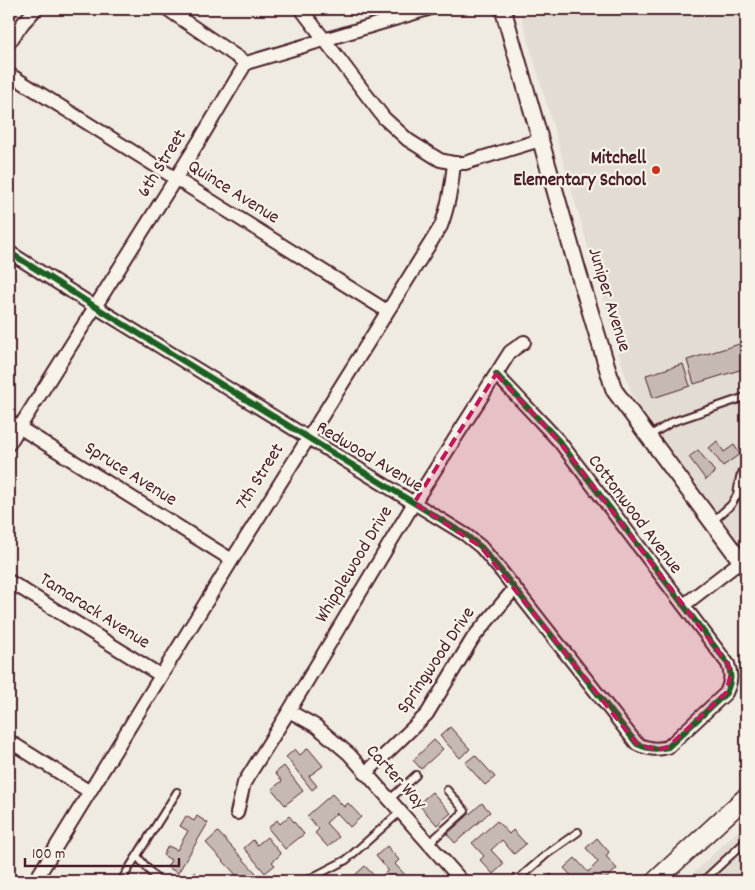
<svg xmlns="http://www.w3.org/2000/svg" width="755" height="890" font-family="Dekko,sans-serif">
<style>
.built{fill:#e3dcd2}
.building{fill:#c6b8b3;stroke:#4a1f2b}
.lines{fill:none;stroke-linecap:round;stroke-linejoin:round}
.service-casing{stroke:#4a1f2b;stroke-width:10}
.minor-casing{stroke:#4a1f2b;stroke-width:16}
.tertiary-casing{stroke:#4a1f2b;stroke-width:19}
.secondary-casing{stroke:#4a1f2b;stroke-width:21}
.service{stroke:#f7f3e8;stroke-width:6}
.minor{stroke:#f7f3e8;stroke-width:12}
.tertiary{stroke:#f7f3e8;stroke-width:15}
.secondary{stroke:#f7f3e8;stroke-width:18}
.cycleway-casing{stroke:#f7f3e8;stroke-width:9}
.cycleway{stroke:#1b5e20;stroke-width:6}
.marked{fill:#c2185b;fill-opacity:0.2;stroke:#c2185b;stroke-width:4;stroke-dasharray:10 6;stroke-linejoin:round}
.poi-dot{fill:#c8321e;stroke:#f7f3e8;stroke-width:2}
.labels{text-anchor:middle;dominant-baseline:central;stroke-width:4.5;stroke-linejoin:round;paint-order:stroke}
.poi-label{font-size:19px;font-weight:bold;fill:#4a1f2b;stroke:#f7f3e8;text-anchor:end}
.street-label{font-size:19px;fill:#4a1f2b;stroke:#f7f3e8}
</style>
<rect width="100%" height="100%" fill="#f0ebe0"/>
<filter id="ink" filterUnits="userSpaceOnUse"><feTurbulence type="fractalNoise" baseFrequency=".02" numOctaves="2"/><feDisplacementMap in="SourceGraphic" scale="10" xChannelSelector="R" yChannelSelector="G"/><feConvolveMatrix kernelMatrix="1 2 1 2 8 2 1 2 1" color-interpolation-filters="sRGB"/></filter>
<g filter="url(#ink)">
<path class="built" d="M519 9H746V554L633 397 624 371Z
M746 823V881H685Z"/>
<path class="building" d="M746 342V368L694 384 687 360Z
M683 364 690 386 653 398 646 375Z
M717 441 724 452 734 445 740 454 723 466 709 448Z
M698 450 715 472 706 480 689 457Z
M450 727 470 749 460 758 440 736Z
M434 740 443 749 421 769 413 760Z
M308 748 323 766 309 776 317 786 312 790 286 757 295 749 300 755Z
M475 755 495 777 485 785 465 763Z
M284 766 303 791 285 805 272 789 282 781 275 773Z
M432 792 451 813 437 825 418 804Z
M332 794 344 807 348 803 361 817 350 827 337 813 326 823 339 837 328 847 315 833 319 829 307 816Z
M482 803 490 812 455 843 447 834Z
M186 816 194 821 197 816 208 823 178 873 167 867 171 860 163 855 168 846 177 850 188 831 180 826Z
M289 816 304 834 285 849 268 828 277 820 280 824Z
M497 821 509 834 513 830 526 844 514 854 502 840 491 850 504 864 493 874 480 860 484 856 472 843Z
M218 832 256 873 247 881H242L206 843Z
M267 837 281 854 272 862 275 865 265 873 244 848 253 840 257 845Z
M597 838 609 852 606 856 617 869 603 881H583L580 878 576 881 564 868 575 858 588 872 598 862 586 848Z
M387 846 399 860 395 864 407 877 402 881H359L354 876 365 866 378 880 388 870 376 856Z
M746 867V881H731Z
M195 872 204 881H184Z
M551 874 557 881H542Z"/>
<g class="lines">
<g class="service-casing">
<path id="service" d="M649 436 672 422 745 397 746 401
M712 522 731 505 737 495 740 477 746 465
M389 800 416 775
M428 844 465 811 447 790
M137 856 158 881
M309 879 346 860 400 812
M121 881 177 792
M516 881 547 854 578 832
M703 881 746 841"/>
</g>
<g class="minor-casing">
<path id="minor" d="M167 9 246 63
M301 9 384 118 408 140 440 160 454 163H465L540 140
M9 43 23 23 36 9
M9 74 387 311
M9 252 94 306 466 535 481 547 502 572 637 744C648 749 656 750 668 747L726 693C731 682 732 675 728 664L559 441 496 374
M9 421 232 560
M9 444 201 138 246 63 428 9
M9 581 160 675
M684 605 741 561
M289 711 316 726 349 754 462 881
M9 741 90 792
M365 774 427 714 473 638 515 588
M237 813 244 783 289 711 414 503 510 352 524 342
M35 881 232 560 441 226C449 205 452 185 454 163"/>
</g>
<g class="tertiary-casing">
<path id="tertiary" d="M503 9 578 271 614 390 746 568"/>
</g>
<g class="secondary-casing">
<path id="secondary" d="M655 881 746 797"/>
</g>
<use href="#service" class="service"/>
<use href="#minor" class="minor"/>
<use href="#tertiary" class="tertiary"/>
<use href="#secondary" class="secondary"/>
<g class="cycleway-casing">
<path id="cycleway" d="M9 252 94 306 466 535 481 547 502 572 637 744C648 749 656 750 668 747L726 693C731 682 732 675 728 664L559 441 496 374"/>
</g>
<use href="#cycleway" class="cycleway"/>
</g>
</g>
<path class="marked" d="M496 374 559 441 728 664 731 673 726 693 668 747 657 750 637 744 481 547 414 503Z"/>
<circle class="poi-dot" cx="656" cy="170" r="5"/>
<g class="labels">
<g class="poi-label">
<text x="646" y="159">Mitchell<tspan x="646" dy="22">Elementary School</tspan></text>
</g>
<g class="street-label">
<text transform="translate(163 164) rotate(-58)">6th Street</text>
<text transform="translate(233 193) rotate(32)">Quince Avenue</text>
<text transform="translate(608 300) rotate(73)">Juniper Avenue</text>
<text transform="translate(369 458) rotate(31)">Redwood Avenue</text>
<text transform="translate(130 475) rotate(32)">Spruce Avenue</text>
<text transform="translate(261 477) rotate(-58)">7th Street</text>
<text transform="translate(634 515) rotate(53)">Cottonwood Avenue</text>
<text transform="translate(355 565) rotate(-59)">Whipplewood Drive</text>
<text transform="translate(94 612) rotate(32)">Tamarack Avenue</text>
<text transform="translate(437 661) rotate(-56)">Springwood Drive</text>
<text transform="translate(395 778) rotate(48)">Carter Way</text>
</g>
</g>
<rect width="755" height="890" fill="none" stroke="#f7f3e8" stroke-width="30"/>
<rect x="15" y="15" width="725" height="860" fill="none" stroke="#4a1f2b" stroke-width="2" filter="url(#ink)"/>
<path d="M25 858v8h154v-8" fill="none" stroke="#4a1f2b" stroke-width="2.5"/>
<text x="32" y="858" font-size="15" fill="#4a1f2b" stroke="#f7f3e8" stroke-width="4" paint-order="stroke">100 m</text>
</svg>
